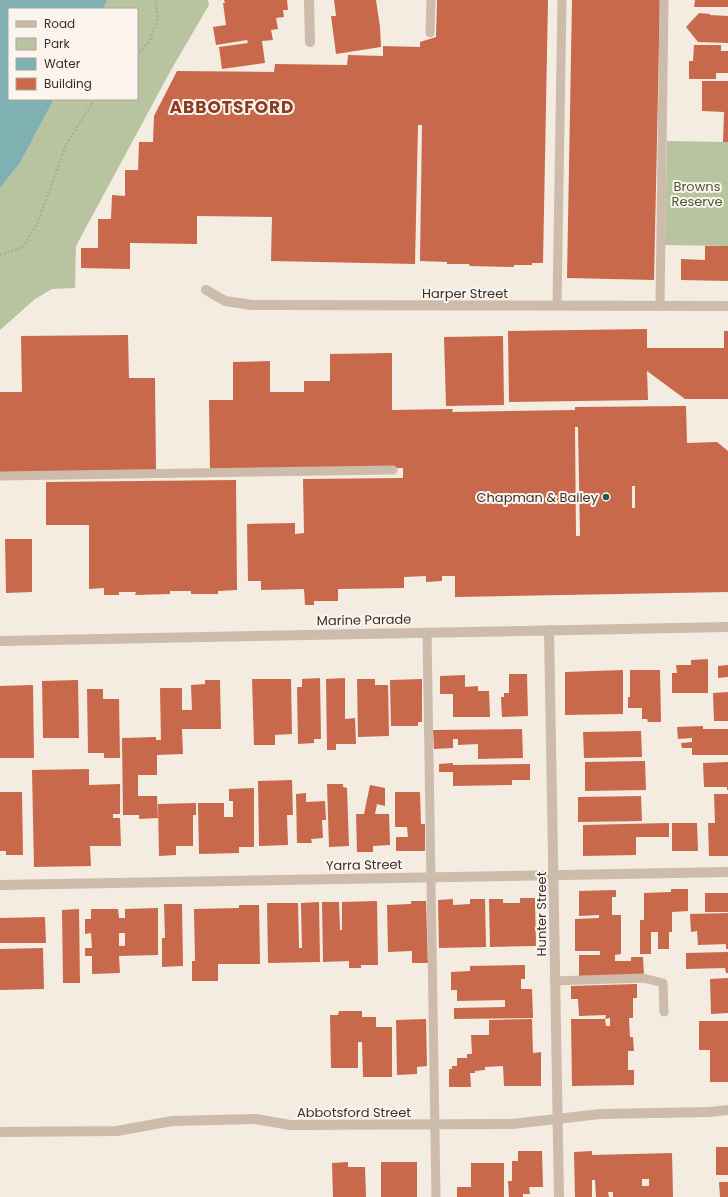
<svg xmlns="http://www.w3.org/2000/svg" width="728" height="1197" font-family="Poppins,sans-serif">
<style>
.green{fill:#b8c4a0}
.water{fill:#7fb0b2}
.building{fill:#c8694b;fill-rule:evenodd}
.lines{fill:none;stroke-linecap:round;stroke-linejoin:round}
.path{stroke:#b9a596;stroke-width:2.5;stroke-dasharray:2 2;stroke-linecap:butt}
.lane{stroke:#cdbbac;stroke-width:9}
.street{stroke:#cdbbac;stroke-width:10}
.poi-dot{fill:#1f5a5e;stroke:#fbf5ee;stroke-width:1.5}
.labels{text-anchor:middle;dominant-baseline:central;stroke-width:4;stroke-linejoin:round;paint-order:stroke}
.park-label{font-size:13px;fill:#4a5a2e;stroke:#fbf5ee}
.street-label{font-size:13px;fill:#3b302b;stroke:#fbf5ee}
.poi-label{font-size:13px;fill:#3b302b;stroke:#fbf5ee;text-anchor:end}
.district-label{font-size:17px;font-weight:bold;letter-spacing:1px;fill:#8c3b22;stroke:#fbf5ee}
</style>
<rect width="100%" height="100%" fill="#f4ebe1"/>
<path class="green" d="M104 0H208L209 5 171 70 76 246 75 288 52 289 35 299 0 330V188L20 163 54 99H137V9H101Z
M667 141 728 142V246L665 245Z"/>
<path class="water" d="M0 0H107L103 9H9V99H54L20 163 0 188Z"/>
<path class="building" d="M224 0H287L288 10H283L284 17 276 18 278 29 271 30 273 40 262 41 265 63 222 69 219 47 248 43 247 40 216 45 213 27 226 25 223 3H225Z
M334 0H376L380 27 381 47 336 54 331 16H336Z
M437 0H548L543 263H532V265H514V267L470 266 469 264H447V262L420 261 422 125H418L415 264 271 261 272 217 197 216V244L130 243V269L81 268V248H98V219H111L112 195 125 196V170H138L139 142H153L154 116 177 71 274 72 275 64 347 65 348 55 383 56V46L420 47V42L436 37Z
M572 0H660L654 280 567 278Z
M695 0H728V7H694Z
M699 13 710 14V15L728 16V43L698 42 686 27Z
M694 45H721V51H728V73H716V79H689V61H693Z
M702 81H728V142H723L724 112 702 111Z
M705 246H728V281L681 280V259L705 260Z
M647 329V348H724V331H728V399H685L647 371 648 400 509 402 508 331Z
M128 335 129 378H155L156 471 0 473V392H22L21 336Z
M503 336 504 405 446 406 444 337Z
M392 353V410L453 409 452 412 575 410V407L686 406 687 443 717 442 728 451V592L455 597V576H442V581L426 582V576L404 577V588L338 589V601H314V605H305L304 589 261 590V581H248L247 524 295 523V534L304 533 303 479 403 478V468L210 470 209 400H233V362L270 361V392H304V381H330V354ZM575 427H578L580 536H576ZM632 486H635V508H632Z
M236 480 237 590 218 591V594H191V591H170V594L135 595 136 592H119V595H104V588L89 589V525H46V482Z
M5 539H32V592L6 593Z
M708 659V693H672V673H677L676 665H691V660Z
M728 665V677L718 678V666Z
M623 670V714L565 715V672Z
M630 670H660L661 722H648L647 719H642V708H628V697H630Z
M509 674H527L528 716 502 717 501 697H504V693H509Z
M465 675V687L478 686V691H489L490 717H453V694H440V676Z
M320 678 321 739H314V743L298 744 297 687H302V679Z
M345 678V719L355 718 356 744H336V750H327L326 679Z
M252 679H291L292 734 275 735V745H254Z
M357 679H375V685H388L389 736 358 737Z
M422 679V722H418V726H391L390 680Z
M78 680 79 738H43L42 681Z
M205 680H220L221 729H182L183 754 157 755V775H138V796H157L158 818 139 819V815H123L122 738 156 737V740H161L160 688H182V710H192L191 685 205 684Z
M33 685 34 758H0V686Z
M87 689H103V699H119L120 758H104V753H88Z
M728 692V721H714L713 693Z
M703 726V729H728V755H692V748H682L681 743 692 742V738L678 739 677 727Z
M522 729 523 758 478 759V744L458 745V739H453V748L434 749 433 730Z
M641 731 642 757 584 758 583 732Z
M645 761 646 790 585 791V762Z
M728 762V790H727V787H704L703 763Z
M453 763V765L530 764V780H512V785L453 786V772H439V764Z
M89 769V785L120 784V814H113V818H120L121 846H90L91 866 34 867 32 770Z
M292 780 293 815H287L288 845 259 846 258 781Z
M327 784H343V787L347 788 349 846 329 847Z
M370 785 385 788V806L377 804 375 814H389L390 845 373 846V852H357L356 814H364Z
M254 788V847H239V853L199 854 198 803H224V817H233V801H229V789Z
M0 792H22L23 855H6V851H0Z
M395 792H420L421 824H425V851H396V837H408L407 827H395Z
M306 793V802L325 801 326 820H322L323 838 311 839 312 843H297L296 794Z
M714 794H728V856H709L708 823H715Z
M641 796 642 821 578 822V797Z
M196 803V815H193V846H176V855L159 856 158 804Z
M669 823V837H636V855L583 856V825Z
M672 823H697L698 851H672Z
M671 889H688V911L672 912V932H669V949H658V932H651V954H640V920H644V893L671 892Z
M616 890V897H612V915H621V954L615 955V961H631V957H643L644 975 579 976V955H600V951H575V919L599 918V915L579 916V891Z
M705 893H728V912H705Z
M520 898H535L536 946 490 947 489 899H503V903H520Z
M453 899V905L470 904V899H485L486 947 439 948 438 900Z
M377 901 378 965H361V968H349V961L323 962 322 902H339L340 930H342V902Z
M411 901H426L428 963H412V951L388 952 387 905 411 904Z
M319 902 320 962 268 963 267 903H298L299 948H302L301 903Z
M164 904H182L183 966 162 967V938H165Z
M239 905H259L260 964H218V981H192V961H195L194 909 239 908Z
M158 908V955L119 956 120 973 92 974V956H85V948H92L91 933 85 934V919H91V909H118L119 918H125V909ZM119 933H125V946H119Z
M79 909 80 983H63L62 910Z
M728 913V949H726V944L698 945 697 931 691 932 690 914Z
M45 917 46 943H0V918Z
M43 948 44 989 0 990V949Z
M728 952V973H726L725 968 686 969V953Z
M525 965V979H521V989H532L533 1018 454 1019V1008L505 1007V1000L457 1001V990H451V972L470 971V966Z
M728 978V1013L711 1014 710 979Z
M637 984V998H633V1018H629L630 1037H633L634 1051H628V1070H634V1085L572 1086 571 1019H605L606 1026H610V1018L605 1019 606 1015 579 1016 578 999H571V986Z
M339 1011H362V1017H376V1027H392V1077H363L362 1042H358V1068H331L330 1015H338Z
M426 1019 427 1066 417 1067V1074L397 1075 396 1020Z
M532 1019 533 1053 541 1052V1086H504L503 1066 485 1067V1070L475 1071V1073H470L471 1087H449V1069H452V1066H457V1058H467V1054H472L471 1035H489V1020Z
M699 1021H728V1082H710V1050H699Z
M716 1147H728V1175H716Z
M518 1151H542L543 1187H529L530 1194H523V1197H509L508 1181H512V1161H518Z
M592 1151V1155L672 1153 673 1197H613V1192H608L609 1197H596L595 1180H592V1197H575L574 1152ZM642 1179H649V1186H642Z
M348 1162V1167H365L366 1197H333L332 1163Z
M381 1162H417V1197H381Z
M471 1163H504V1197H457V1187H471Z
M719 1182H728V1197H720Z"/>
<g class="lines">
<path class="path" d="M137 55 149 42 158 18 155 0
M0 255 23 247 38 222 66 145 95 99"/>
<path class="lane" d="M430 33 431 0
M557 305 562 0
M660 306 664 0
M0 476 393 470
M427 632 436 1197
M554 981 643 978 663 983 664 1012"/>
<path class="street" d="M309 0 310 42
M206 290 225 301 252 305 728 306
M549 630 559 1197
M0 641 728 627
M0 885 728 872
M0 1132 117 1131 172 1121 256 1119 290 1125 512 1124 600 1114 710 1112 728 1110"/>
</g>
<circle class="poi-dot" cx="606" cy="497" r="4"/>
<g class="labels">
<g class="park-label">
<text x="697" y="186">Browns<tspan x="697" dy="15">Reserve</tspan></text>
</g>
<g class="street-label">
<text x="465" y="293">Harper Street</text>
<text transform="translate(364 620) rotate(-1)">Marine Parade</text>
<text transform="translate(364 865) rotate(-1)">Yarra Street</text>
<text transform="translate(541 914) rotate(-90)">Hunter Street</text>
<text x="354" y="1112">Abbotsford Street</text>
</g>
<g class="poi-label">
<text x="598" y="497">Chapman &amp; Bailey</text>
</g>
<g class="district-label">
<text x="232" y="107">ABBOTSFORD</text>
</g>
</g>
<rect x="8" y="8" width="130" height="92" fill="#fbf5ee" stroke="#aea6a0"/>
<rect x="16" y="21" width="20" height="6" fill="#cdbbac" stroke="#aea6a0"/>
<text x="44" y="28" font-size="12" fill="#3b302b">Road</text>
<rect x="16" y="38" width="20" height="12" fill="#b8c4a0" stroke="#aea6a0"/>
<text x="44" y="48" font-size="12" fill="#3b302b">Park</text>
<rect x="16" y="58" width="20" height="12" fill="#7fb0b2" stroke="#aea6a0"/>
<text x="44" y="68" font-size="12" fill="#3b302b">Water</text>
<rect x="16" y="78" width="20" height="12" fill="#c8694b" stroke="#aea6a0"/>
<text x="44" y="88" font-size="12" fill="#3b302b">Building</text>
</svg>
